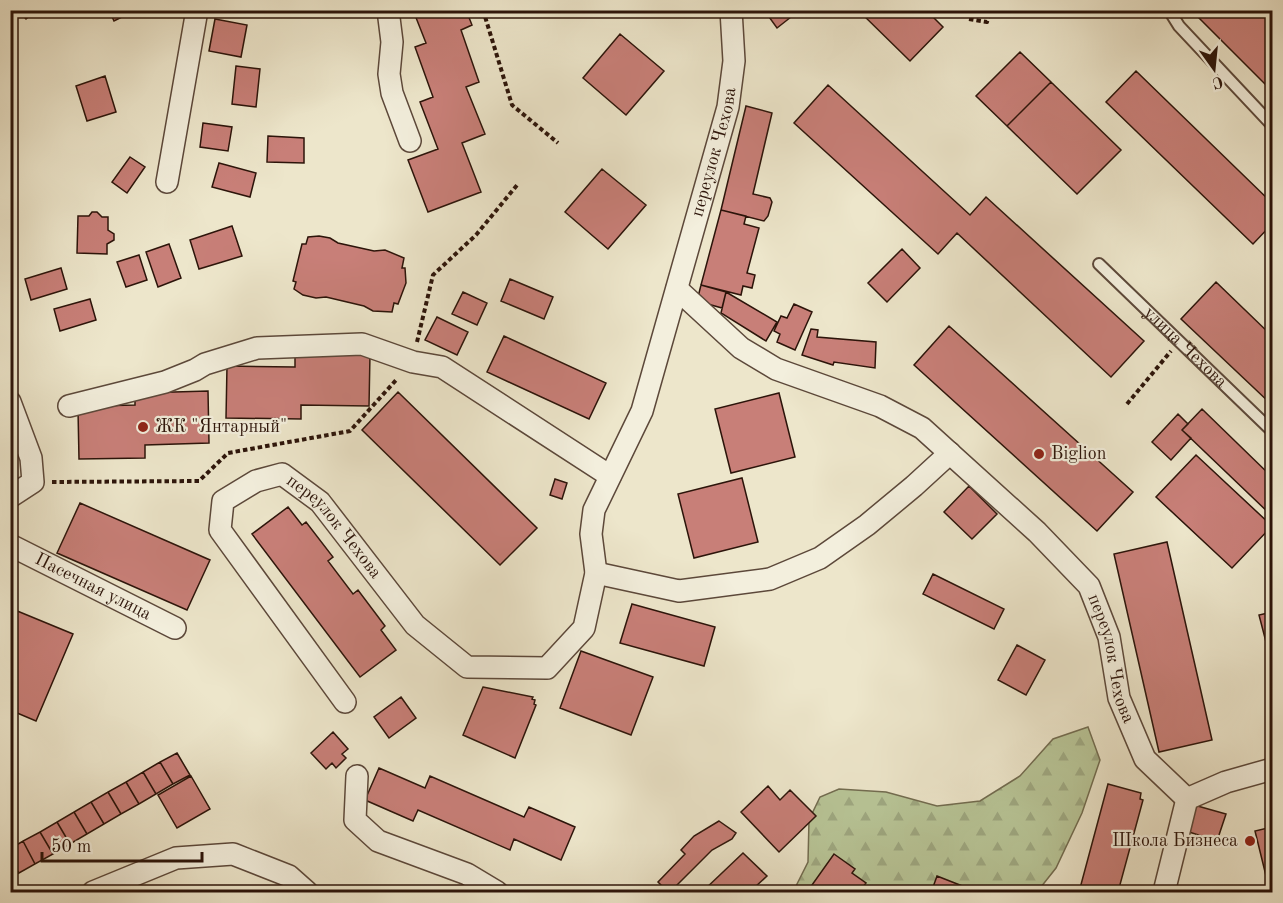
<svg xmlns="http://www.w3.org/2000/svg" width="1283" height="903" font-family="'Old Standard TT',serif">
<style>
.forest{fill:url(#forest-firs);stroke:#726c50;stroke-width:1.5}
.building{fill:#c87f78;stroke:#2c140a;stroke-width:1.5}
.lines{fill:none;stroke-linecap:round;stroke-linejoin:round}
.lane-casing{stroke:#5c483a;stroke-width:14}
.street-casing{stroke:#5c483a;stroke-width:24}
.path{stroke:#2c140a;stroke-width:4;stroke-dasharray:4.5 3;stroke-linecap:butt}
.lane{stroke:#f3efdd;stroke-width:10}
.street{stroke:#f3efdd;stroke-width:21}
.poi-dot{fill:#8f2418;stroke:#f3efdd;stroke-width:2}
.labels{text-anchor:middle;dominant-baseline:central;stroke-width:4.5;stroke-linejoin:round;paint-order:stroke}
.street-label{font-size:18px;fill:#2c140a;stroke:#f3efdd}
.poi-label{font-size:18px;fill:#2c140a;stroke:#f3efdd;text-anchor:start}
</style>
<defs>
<pattern id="forest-firs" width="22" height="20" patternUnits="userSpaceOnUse" patternTransform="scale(1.5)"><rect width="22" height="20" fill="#b8c597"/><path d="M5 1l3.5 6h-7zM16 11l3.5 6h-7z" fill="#9ea881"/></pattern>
</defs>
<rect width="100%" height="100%" fill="#ede6cb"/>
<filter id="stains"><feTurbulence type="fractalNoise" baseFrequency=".00333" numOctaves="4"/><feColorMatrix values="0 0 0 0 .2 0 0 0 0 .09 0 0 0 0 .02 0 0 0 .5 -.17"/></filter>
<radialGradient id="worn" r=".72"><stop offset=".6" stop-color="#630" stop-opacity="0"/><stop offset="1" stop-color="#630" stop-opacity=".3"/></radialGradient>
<path class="forest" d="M1088 727 1100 760 1082 813 1056 868 1037 892H793L808 862 809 820 820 797 839 789 886 792 937 806 980 801 1020 776 1053 739Z"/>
<path class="building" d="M18 10H33L34 12 26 19Z
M109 10H136L114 21Z
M413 10H466L472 25 461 30 479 82 466 87 485 134 462 143 481 192 428 212 408 160 438 149 420 102 433 97 415 47 426 43Z
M764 10H785L791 17 777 28Z
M858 10H926L943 27 910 61Z
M1191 10H1261L1272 22V91Z
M215 19 247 25 241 57 209 51Z
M620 34 664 71 626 115 583 78Z
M1020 52 1051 82 1007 126 976 96Z
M236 66 260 69 256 107 232 104Z
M1136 71 1272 203V224L1253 244 1106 102Z
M105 76 116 112 87 121 76 86Z
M1051 82 1121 150 1077 194 1007 126Z
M828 85 970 215 986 197 1144 341 1111 377 957 233 938 254 794 123Z
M746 106 772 113 753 194 770 198 772 202 768 216 764 221 721 210Z
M203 123 232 127 228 151 200 147Z
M268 136 304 138V163L267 162Z
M130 157 145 167 127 193 112 182Z
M219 163 256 173 250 197 212 187Z
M602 169 646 205 608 249 565 212Z
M721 210 746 216 744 224 759 228 747 273 755 275 752 288 743 286 741 295 701 285Z
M92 212H97L102 217H108V230L114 234V240L107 244V254L77 253 78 216H89Z
M232 226 242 256 199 269 190 240Z
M319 236 330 238 338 243 374 251 385 250 404 258 402 268H405L406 283 398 304 394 303 392 312 373 311 364 306 326 297 316 298 303 295 294 289 296 282 293 281 302 244H306L308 237Z
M169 244 181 278 158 287 146 252Z
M902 249 920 268 887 302 868 283Z
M139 255 147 280 126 287 117 262Z
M61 268 67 289 31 300 25 279Z
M510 279 553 297 544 319 501 301Z
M1216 282 1272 336V405L1181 319Z
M701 285 726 292 722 308 697 301Z
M463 292 487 303 477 325 452 314Z
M726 292 777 322 766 341 721 313Z
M90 299 96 320 60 331 54 309Z
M794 304 812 312 795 350 777 342 780 334 774 331 781 316 787 318Z
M437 317 468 332 457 355 425 340Z
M949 326 1133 492 1097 531 914 365Z
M811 329 818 330 817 337 876 342 875 368 834 362 833 365 802 355Z
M504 336 606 383 589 419 487 372Z
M295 353 370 354 369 406 301 405V419L226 418 227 366 295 367Z
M208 391 209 443 145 445V458L79 459 78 410 94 406 135 405V397L140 393Z
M398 392 537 528 500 565 362 430Z
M779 393 795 457 731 473 715 409Z
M1202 409 1272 477V516L1182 430Z
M1178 414 1188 424 1182 430 1191 438 1171 460 1152 442Z
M1196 455 1272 526 1232 568 1156 497Z
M742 478 758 542 694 558 678 494Z
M555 479 567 483 562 499 550 495Z
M969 486 997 514 972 539 944 512Z
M80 503 210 560 187 610 57 553Z
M288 507 302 525 306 522 333 557 328 561 353 594 358 590 385 626 381 630 396 650 360 677 252 534Z
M1167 542 1212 740 1159 752 1114 554Z
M933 574 1004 609 994 629 923 594Z
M632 604 715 627 704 666 620 643Z
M10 608 73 634 36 721 10 710Z
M1272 612V665L1259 615Z
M1017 645 1045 660 1026 695 998 680Z
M581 651 653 677 631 735 560 708Z
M483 687 533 697 532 699 535 700 534 704 536 705 515 758 463 735Z
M401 697 416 718 389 738 374 717Z
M333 732 348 749 342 754 346 758 336 768 332 763 326 769 311 753Z
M177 753 190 775 173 784 160 762Z
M160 762 173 784 156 794 143 772Z
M379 768 425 788 430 776 524 817 529 807 575 827 561 860 514 839 510 850 418 810 413 821 365 800Z
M143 772 156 794 139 804 126 782Z
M191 776 210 809 177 828 158 795Z
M126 782 139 804 121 814 108 792Z
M1108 784 1141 793 1140 799 1143 800 1118 892H1079Z
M768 786 780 800 790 790 816 816 779 852 741 812Z
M108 792 121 814 104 824 91 802Z
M91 802 104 824 87 834 74 812Z
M1194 805 1226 814 1217 841 1186 831Z
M74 812 87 834 70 844 57 822Z
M719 821 736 833 732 839 712 850 670 892H668L658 882 685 854 681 850 694 836Z
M57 822 70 844 53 854 40 832Z
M1272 827V883L1268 884 1255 831Z
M40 832 53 854 35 864 23 841Z
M23 841 35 864 19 873 10 860V849Z
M743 853 767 876 754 888 759 892H702Z
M834 854 855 869 852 873 866 883 859 892H807Z
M10 860 19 873 10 878Z
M937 876 970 889 969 892H922L924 887 932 890Z
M618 889V892H585Z"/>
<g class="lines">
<g class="lane-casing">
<g id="lane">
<path d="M1169 10 1179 26 1272 125"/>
<path id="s1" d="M1099 264 1272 431"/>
</g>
</g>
<g class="street-casing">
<g id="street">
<path d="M388 10 392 42 389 74 392 93 410 141"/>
<path d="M167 182 197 10"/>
<path id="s2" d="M677 289 741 348 776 369 880 406 922 428 1037 532 1089 586 1109 637 1119 698 1145 759 1187 799"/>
<path d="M10 402 31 458 33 482 10 497"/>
<path d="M69 406 165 382 195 370 205 364 257 348 362 344 413 362 442 367 610 476"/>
<path id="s3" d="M10 545 175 628"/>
<path d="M596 573 679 591 770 579 820 558 867 525 914 486 950 453"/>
<path id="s4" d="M345 702 220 530 223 501 256 481 282 474 320 502 415 625 467 667 547 668 584 628 596 573 591 534 594 510 642 411 728 107 734 61 731 10"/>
<path d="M357 776 355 820 378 841 467 874 497 892"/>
<path d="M93 892 176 858 233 854 289 876 307 892"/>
<path d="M1164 892 1187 799 1226 782 1272 769"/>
</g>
</g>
<path class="path" d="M483 10 512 105 558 143
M969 19 987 22 990 10
M417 342 433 275 476 235 518 184
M1127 404 1171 351
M52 482 199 481 228 453 350 431 397 379"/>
<use href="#lane" class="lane"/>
<use href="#street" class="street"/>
</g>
<g class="poi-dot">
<circle cx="143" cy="427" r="6"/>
<circle cx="1039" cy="454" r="6"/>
<circle cx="1250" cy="841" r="6"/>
</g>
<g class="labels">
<g class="street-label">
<text stroke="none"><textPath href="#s4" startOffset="1210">переулок Чехова</textPath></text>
<text stroke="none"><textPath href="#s1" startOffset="120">улица Чехова</textPath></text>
<text stroke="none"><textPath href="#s4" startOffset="382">переулок Чехова</textPath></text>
<text stroke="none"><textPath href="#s3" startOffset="93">Пасечная улица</textPath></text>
<text stroke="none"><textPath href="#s2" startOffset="592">переулок Чехова</textPath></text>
</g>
<g class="poi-label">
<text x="155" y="427">ЖК "Янтарный"</text>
<text x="1051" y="454">Biglion</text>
<text x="1238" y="841" text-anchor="end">Школа Бизнеса</text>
</g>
</g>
<rect width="1283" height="903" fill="none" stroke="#ede6cb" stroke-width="36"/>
<rect x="12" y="12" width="1259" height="879" fill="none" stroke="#2c140a" stroke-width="3"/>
<rect x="18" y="18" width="1247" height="867" fill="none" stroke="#2c140a" stroke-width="1.5"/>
<g transform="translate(1214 69) rotate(165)" stroke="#f3efdd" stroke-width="4.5" paint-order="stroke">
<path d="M0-4.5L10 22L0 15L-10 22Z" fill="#2c140a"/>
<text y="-9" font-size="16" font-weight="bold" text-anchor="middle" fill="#2c140a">С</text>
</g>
<path d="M42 852v9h160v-9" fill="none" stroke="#2c140a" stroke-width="3"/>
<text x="51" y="852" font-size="18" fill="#2c140a" stroke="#f3efdd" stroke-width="4.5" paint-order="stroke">50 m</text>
<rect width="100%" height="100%" filter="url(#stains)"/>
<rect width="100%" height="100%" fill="url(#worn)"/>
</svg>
